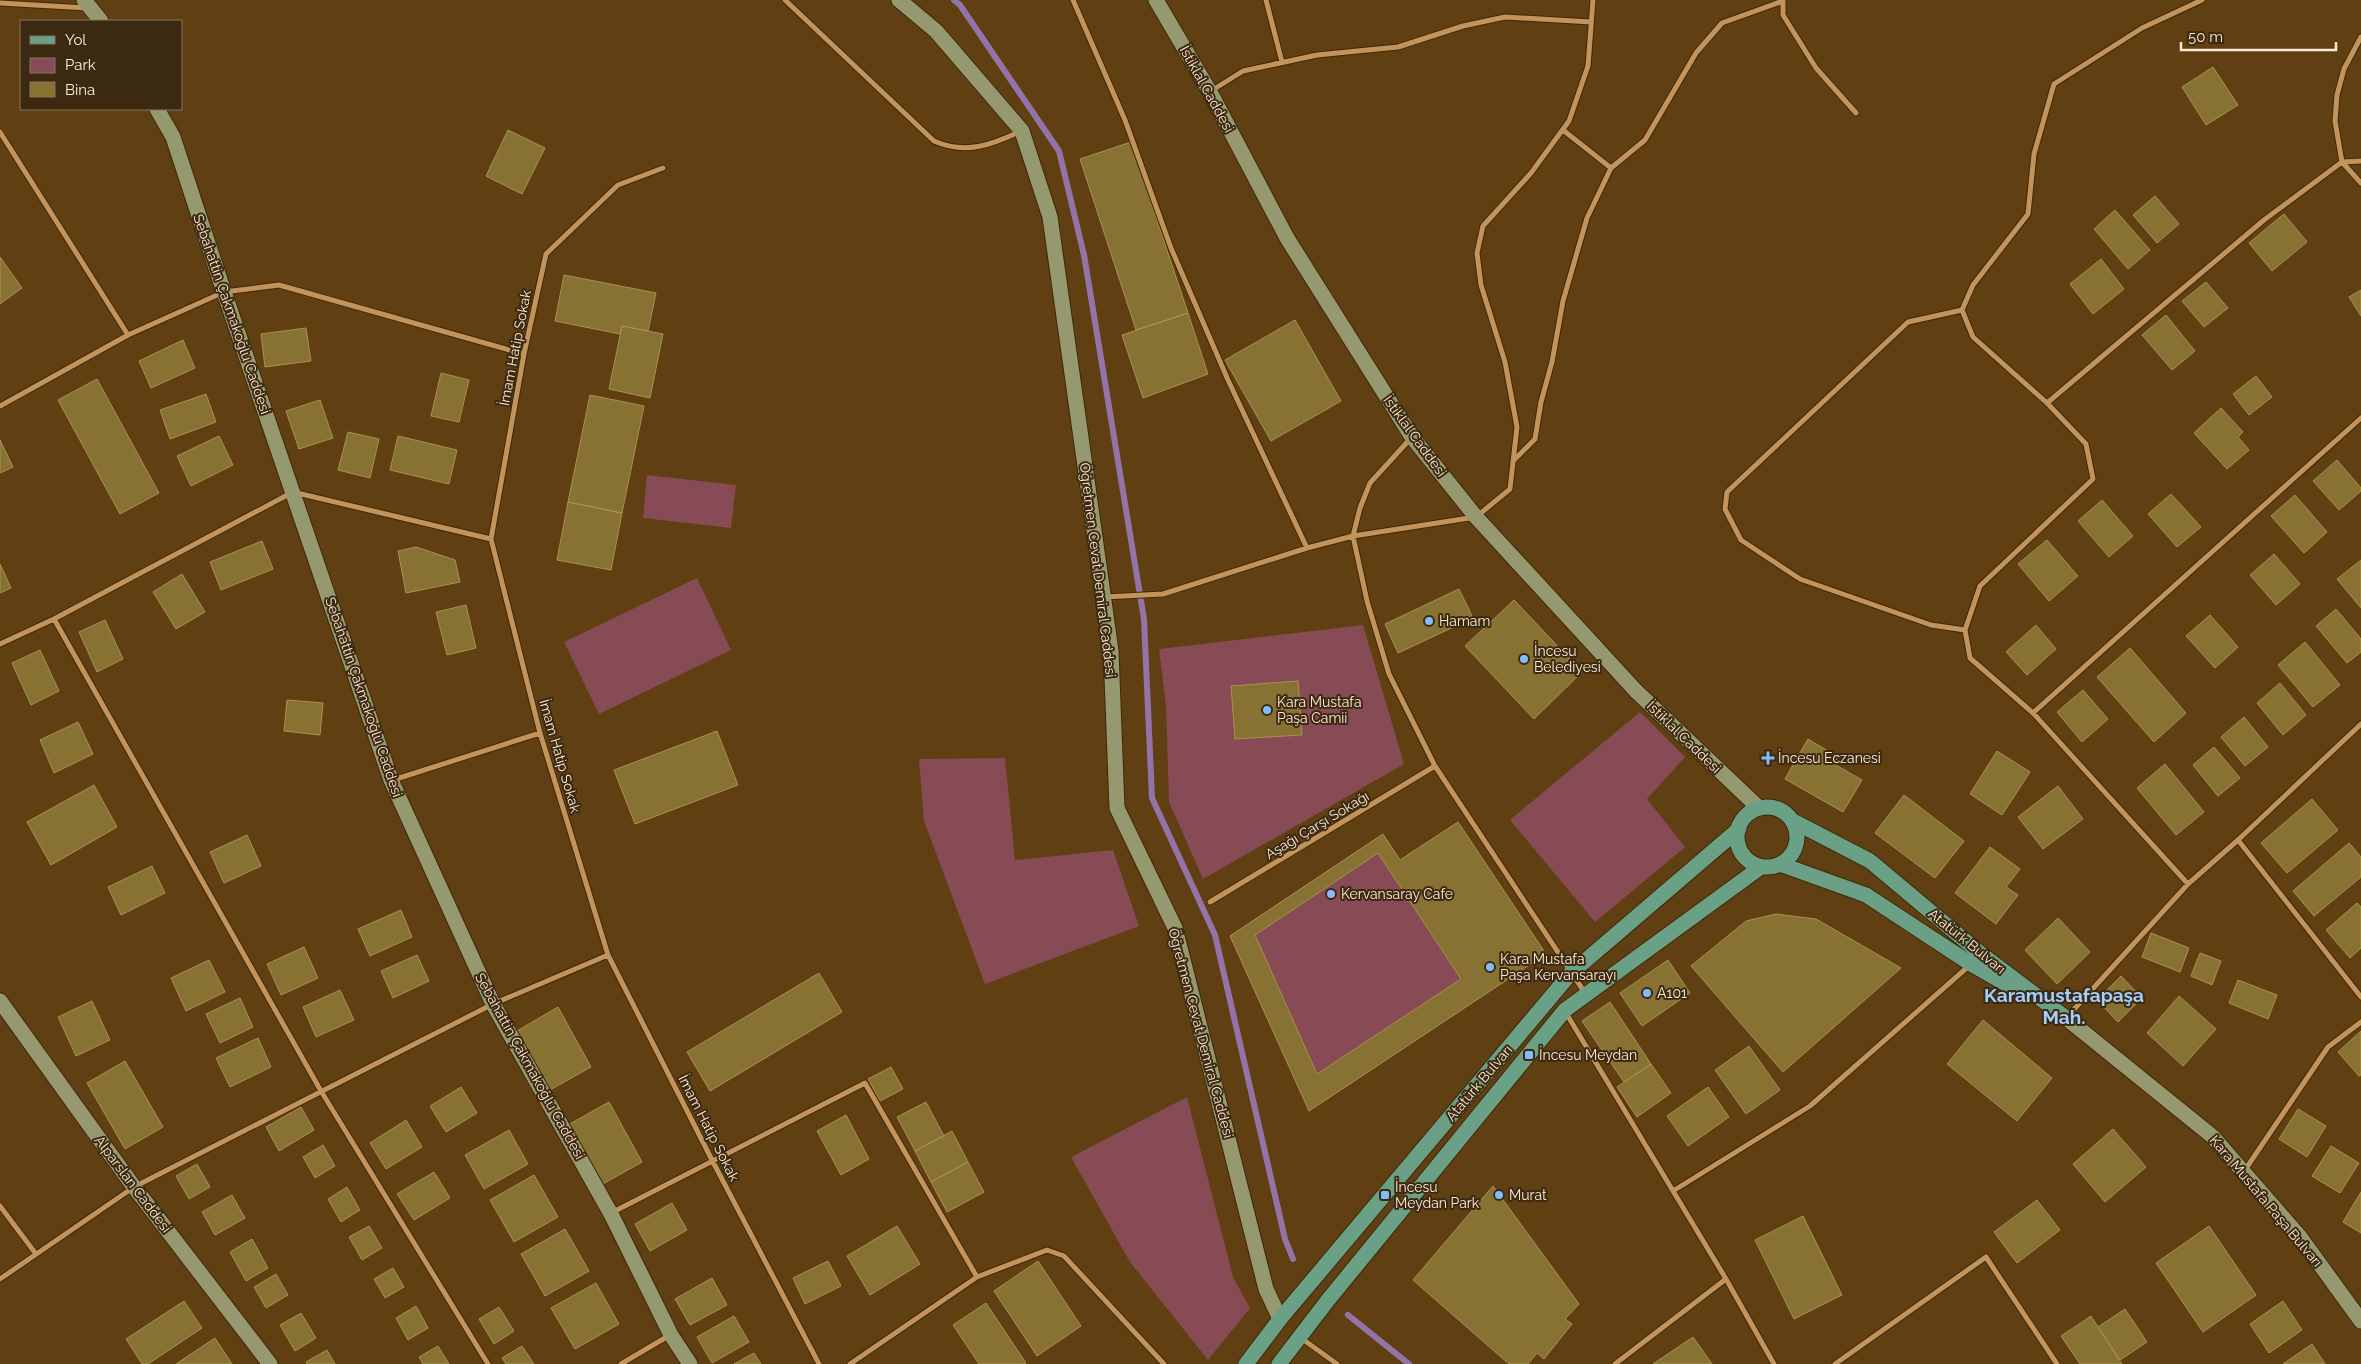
<svg xmlns="http://www.w3.org/2000/svg" width="2361" height="1364" font-family="Raleway,sans-serif">
<style>
.green{fill:#864b54}
.lines{fill:none;stroke-linecap:round;stroke-linejoin:round}
.stream{stroke:#9374a9;stroke-width:6}
.building{fill:#887233;stroke:#aa924d;fill-rule:evenodd}
.street-casing{stroke:#3f2808;stroke-width:7}
.secondary-casing{stroke:#3f2808;stroke-width:17}
.primary-casing{stroke:#3f2808;stroke-width:17}
.street{stroke:#c2935a;stroke-width:5}
.secondary{stroke:#969970;stroke-width:15}
.primary{stroke:#6aa086;stroke-width:15}
.poi-dot{fill:#82bcfa;stroke:#3c2911;stroke-width:2}
.labels{text-anchor:middle;dominant-baseline:central;stroke-width:4;stroke-linejoin:round;paint-order:stroke}
.street-label{font-size:14px;fill:#feead3;stroke:#3c2911}
.poi-label{font-size:14px;fill:#feead3;stroke:#3c2911;text-anchor:start}
.district-label{font-size:19px;font-weight:bold;fill:#a3cefd;stroke:#3c2911}
</style>
<rect width="100%" height="100%" fill="#603f12"/>
<path class="green" d="M647 475 736 485 731 528 643 518Z
M697 578 731 650 599 714 564 642Z
M1363 625 1404 764 1203 879 1169 802 1166 705 1159 649Z
M1640 712 1685 757 1647 799 1685 847 1595 922 1510 820Z
M1005 758 1015 860 1113 850 1139 926 985 984 924 821 919 759Z
M1378 853 1461 979 1317 1074 1255 935Z
M1187 1097 1233 1277 1250 1308 1208 1360 1130 1262 1071 1157Z"/>
<g class="lines">
<path class="stream" d="M954 0 960 5 1059 151 1084 255 1144 619 1152 798 1215 935 1285 1239 1293 1259
M1348 1315 1409 1364"/>
</g>
<path class="building" d="M2213 67 2238 105 2206 125 2182 87Z
M508 130 545 148 522 194 486 176Z
M1131 142 1188 313 1136 330 1080 159Z
M2155 196 2179 224 2157 243 2133 215Z
M2115 210 2150 250 2128 269 2094 229Z
M2284 214 2307 242 2272 271 2249 243Z
M0 257 22 288 0 304Z
M2101 259 2124 289 2093 314 2070 284Z
M564 275 656 293 648 331 622 326 620 334 555 321Z
M2206 282 2228 308 2204 327 2182 301Z
M2361 290V316L2349 297Z
M1188 313 1208 374 1143 398 1122 335Z
M2166 315 2195 351 2172 370 2142 335Z
M1295 320 1341 401 1271 441 1225 360Z
M622 326 663 334 650 398 609 389Z
M306 328 311 361 265 367 261 334Z
M183 340 195 368 151 388 139 361Z
M441 373 469 380 459 422 431 416Z
M2256 376 2272 397 2249 415 2233 394Z
M97 379 159 493 120 514 58 400Z
M206 394 216 422 170 439 160 410Z
M590 395 644 406 622 513 568 502Z
M320 400 333 438 299 449 286 411Z
M2221 408 2243 432 2238 437 2249 450 2227 469 2194 433Z
M348 432 379 439 370 478 338 470Z
M219 436 233 465 191 486 177 456Z
M398 436 457 450 449 484 390 470Z
M0 440 13 467 0 473Z
M2337 460 2361 488V491L2339 510 2313 481Z
M2171 494 2201 527 2177 547 2148 514Z
M2295 495 2327 532 2304 553 2271 516Z
M2102 500 2133 536 2109 557 2078 521Z
M568 502 622 513 611 570 557 560Z
M2047 540 2078 576 2049 601 2018 564Z
M262 541 273 569 221 590 210 562Z
M416 547 455 560 460 582 406 593 398 551Z
M2274 554 2300 584 2276 605 2250 575Z
M2361 560V608L2337 579Z
M0 564 11 588 0 593Z
M182 574 205 612 176 629 153 592Z
M1459 589 1473 618 1398 653 1385 624Z
M1514 600 1582 672 1534 719 1465 646Z
M466 605 476 648 447 655 436 612Z
M2336 609 2361 639V652L2347 663 2316 626Z
M2210 615 2238 647 2215 668 2186 636Z
M105 620 123 659 97 672 79 632Z
M2036 625 2056 649 2027 675 2006 652Z
M2305 642 2340 685 2313 707 2278 665Z
M2130 648 2186 713 2154 742 2097 677Z
M40 650 59 691 31 705 12 663Z
M1298 681 1302 735 1235 739 1231 686Z
M2280 683 2306 715 2283 735 2257 703Z
M2083 690 2108 719 2082 742 2057 712Z
M287 700 323 703 320 735 284 731Z
M2244 717 2268 747 2245 766 2221 737Z
M78 722 93 754 54 773 40 740Z
M717 731 738 785 635 824 614 770Z
M1808 739 1838 757 1834 764 1862 780 1843 812 1785 779Z
M2214 747 2240 778 2218 796 2193 765Z
M1997 751 2030 772 2002 815 1970 794Z
M2165 764 2204 812 2176 835 2137 788Z
M94 785 117 827 51 865 27 822Z
M2058 786 2083 819 2043 849 2018 817Z
M1904 795 1964 841 1935 878 1875 833Z
M2312 799 2338 830 2287 873 2261 843Z
M1458 822 1546 954 1309 1111 1230 936 1383 834 1400 860ZM1378 853 1461 979 1317 1074 1255 935Z
M247 835 261 866 224 883 210 852Z
M2349 843 2361 857V877L2314 916 2293 891Z
M1990 847 2020 869 2006 887 2018 895 1996 924 1955 893Z
M152 866 165 893 121 915 108 887Z
M2357 903 2361 907V948L2350 958 2326 930Z
M401 910 412 937 370 956 358 929Z
M1776 914 1816 919 1901 968 1783 1072 1691 966 1746 921Z
M2058 918 2090 952 2057 984 2025 950Z
M2151 933 2189 948 2180 972 2142 957Z
M304 947 318 978 281 995 267 964Z
M2200 953 2221 961 2212 985 2191 976Z
M417 955 429 981 393 998 381 971Z
M209 960 225 992 186 1011 171 978Z
M1668 960 1690 993 1642 1026 1620 993Z
M819 973 842 1012 710 1091 687 1052Z
M2121 976 2142 998 2118 1022 2097 1000Z
M2238 980 2277 995 2268 1019 2229 1003Z
M340 990 354 1020 316 1037 303 1007Z
M2179 996 2216 1029 2183 1066 2147 1033Z
M240 998 253 1027 220 1043 206 1014Z
M92 1001 110 1040 76 1056 58 1017Z
M1610 1002 1651 1064 1624 1082 1582 1021Z
M558 1007 591 1067 550 1090 517 1031Z
M1983 1020 2052 1078 2017 1121 1947 1064Z
M2361 1031V1075L2359 1076 2338 1052Z
M258 1038 271 1067 230 1087 216 1058Z
M1749 1046 1780 1090 1746 1114 1715 1070Z
M125 1061 163 1127 125 1149 87 1083Z
M1651 1064 1671 1093 1637 1117 1617 1087Z
M891 1067 903 1089 880 1101 868 1079Z
M461 1087 477 1113 446 1132 430 1106Z
M1708 1087 1729 1117 1688 1146 1667 1116Z
M609 1102 642 1162 601 1185 568 1125Z
M926 1102 944 1136 915 1151 897 1117Z
M301 1107 314 1130 279 1151 266 1127Z
M2298 1109 2326 1126 2307 1157 2279 1139Z
M846 1115 869 1159 841 1175 817 1131Z
M406 1120 422 1147 386 1169 370 1143Z
M2113 1129 2146 1167 2105 1202 2073 1164Z
M509 1130 528 1164 484 1189 465 1155Z
M952 1131 968 1162 931 1182 915 1151Z
M323 1145 335 1166 315 1178 303 1157Z
M2331 1146 2359 1163 2340 1193 2312 1176Z
M968 1162 984 1192 947 1212 931 1182Z
M197 1164 210 1187 189 1199 176 1176Z
M434 1172 450 1198 414 1220 397 1194Z
M534 1175 558 1217 514 1242 490 1200Z
M1493 1186 1579 1304 1565 1319 1572 1324 1544 1359 1537 1353 1528 1364H1509L1413 1280Z
M347 1187 360 1210 341 1222 328 1199Z
M2361 1192V1233L2343 1222Z
M232 1195 245 1218 215 1235 202 1212Z
M2037 1200 2060 1230 2017 1263 1994 1232Z
M672 1203 687 1230 650 1251 635 1224Z
M1803 1216 1842 1295 1794 1319 1755 1240Z
M369 1226 382 1248 362 1260 349 1237Z
M897 1226 920 1264 870 1295 847 1256Z
M2209 1226 2256 1295 2203 1332 2156 1263Z
M565 1229 589 1271 545 1296 521 1254Z
M252 1239 268 1268 246 1281 230 1252Z
M828 1261 841 1286 805 1304 793 1278Z
M1038 1261 1081 1326 1037 1356 994 1291Z
M393 1268 404 1287 385 1298 374 1279Z
M276 1274 288 1295 266 1308 254 1287Z
M712 1278 727 1305 690 1325 675 1299Z
M596 1283 619 1324 575 1349 551 1308Z
M184 1301 202 1328 148 1364H142L126 1339Z
M2283 1301 2302 1330 2269 1353 2250 1324Z
M986 1303 1026 1363 1025 1364H979L953 1325Z
M416 1306 428 1328 408 1340 396 1318Z
M499 1307 514 1331 494 1344 479 1319Z
M2125 1309 2147 1342 2120 1360 2098 1327Z
M301 1313 316 1338 295 1351 280 1325Z
M734 1316 749 1342 712 1363 697 1337Z
M2091 1316 2098 1327 2122 1364H2080L2061 1336Z
M1693 1337 1712 1364H1653Z
M215 1338 232 1364H176Z
M2312 1344 2325 1364H2283Z
M438 1346 449 1364H423L419 1357Z
M522 1346 534 1364H506L502 1358Z
M327 1350 335 1364H307L306 1362Z
M754 1353 761 1364H734Z"/>
<g class="lines">
<g class="street-casing">
<path id="street" d="M785 0 934 141C966 155 991 145 1021 131
M1073 0 1125 120 1171 248 1228 380 1307 548
M1266 0 1282 62
M1783 0V15L1816 68 1856 113
M0 3 87 8
M2361 37 2344 69 2337 95 2335 121 2342 162 2361 183
M1211 91 1243 71 1317 55 1398 47 1463 26 1505 17 1591 22
M1563 130 1611 168
M0 132 128 335
M663 168 618 185 546 254 524 354 491 539 540 733 608 955 713 1162 819 1364
M1962 310 1908 322 1727 492 1725 509 1741 540 1800 579 1931 625 1965 630
M2047 403 2264 220 2342 162 2361 161
M0 406 128 335 224 292 279 285 524 354
M1411 438 1370 483 1360 508 1353 536 1367 601 1389 674 1435 766 1585 993
M1513 461 1535 439 1541 402 1552 362 1563 301 1587 218 1611 168 1645 140 1696 53 1722 23 1783 1
M1104 597 1163 594 1307 548 1353 536 1476 517 1510 489 1517 427 1505 362 1481 285 1477 253 1483 226 1531 173 1569 121 1588 66 1593 0
M54 619 321 1091 488 1364
M0 644 54 619 293 492 491 539
M2033 713 2361 418
M393 780 540 733
M2238 840 2361 997
M2188 884 2033 713 1970 658 1965 630 1980 586 2093 479 2086 444 2047 403 1973 337 1962 310 1973 285 2028 214 2034 154 2054 84 2142 28 2202 0
M1210 902 1435 766
M1566 1013 1726 1279 1774 1364
M2068 1016 2188 884 2238 840 2361 724
M2245 1170 2328 1047 2361 1022
M1673 1191 1810 1106 1970 965
M0 1206 36 1254
M613 1212 865 1083 977 1277
M0 1279 134 1187 493 1004 608 955
M1301 1338 1337 1364
M621 1364 670 1335
M850 1364 977 1277 1047 1250 1064 1256 1164 1364
M1615 1364 1726 1279
M1835 1364 1986 1257 2057 1364"/>
</g>
<g class="secondary-casing">
<path id="secondary" d="M84 0 101 21
M899 0 936 31 1022 131 1050 217 1111 651 1117 808 1175 928 1266 1289 1280 1319
M1156 0 1210 92 1287 238 1412 437 1476 517 1636 691 1759 808
M157 109 173 137 224 292 391 780 493 1004 611 1214 671 1335 690 1364
M0 1001 134 1187 270 1364
M2066 1018 2212 1136 2300 1237 2361 1321"/>
</g>
<g class="primary-casing">
<path id="primary" d="M1737 837a30 30 0 1 1 60 0a30 30 0 1 1-60 0Z
M1793 821 1870 861 1981 954 2066 1018
M1780 864 1866 895 1971 964 2013 988
M1246 1364 1280 1319 1571 973 1739 829
M1279 1364 1328 1300 1565 1010 1761 867"/>
</g>
<use href="#street" class="street"/>
<use href="#secondary" class="secondary"/>
<use href="#primary" class="primary"/>
</g>
<g class="poi-dot">
<circle cx="1429" cy="621" r="5"/>
<circle cx="1524" cy="659" r="5"/>
<circle cx="1267" cy="710" r="5"/>
<path d="M1765.5 750.5h5v5h5v5h-5v5h-5v-5h-5v-5h5z"/>
<circle cx="1331" cy="894" r="5"/>
<circle cx="1490" cy="967" r="5"/>
<circle cx="1647" cy="993" r="5"/>
<rect x="1524" y="1050" width="10" height="10" rx="2.5"/>
<rect x="1380" y="1190" width="10" height="10" rx="2.5"/>
<circle cx="1499" cy="1195" r="5"/>
</g>
<g class="labels">
<g class="street-label">
<text transform="translate(1207 89) rotate(61)">İstiklal Caddesi</text>
<text transform="translate(232 314) rotate(71)">Sebahattin Çakmakoğlu Caddesi</text>
<text transform="translate(515 348) rotate(-79)">İmam Hatip Sokak</text>
<text transform="translate(1415 436) rotate(54)">İstiklal Caddesi</text>
<text transform="translate(1098 570) rotate(83)">Öğretmen Cevat Demiral Caddesi</text>
<text transform="translate(364 697) rotate(71)">Sebahattin Çakmakoğlu Caddesi</text>
<text transform="translate(1684 737) rotate(44)">İstiklal Caddesi</text>
<text transform="translate(560 756) rotate(74)">İmam Hatip Sokak</text>
<text transform="translate(1317 825) rotate(-31)">Aşağı Çarşı Sokağı</text>
<text transform="translate(1967 941) rotate(39)">Atatürk Bulvarı</text>
<text transform="translate(1201 1033) rotate(75)">Öğretmen Cevat Demiral Caddesi</text>
<text transform="translate(530 1066) rotate(61)">Sebahattin Çakmakoğlu Caddesi</text>
<text transform="translate(1479 1083) rotate(-50)">Atatürk Bulvarı</text>
<text transform="translate(709 1128) rotate(63)">İmam Hatip Sokak</text>
<text transform="translate(133 1184) rotate(53)">Alparslan Caddesi</text>
<text transform="translate(2266 1201) rotate(50)">Kara Mustafa Paşa Bulvarı</text>
</g>
<g class="poi-label">
<text x="1439" y="621">Hamam</text>
<text x="1534" y="651">İncesu<tspan x="1534" dy="16">Belediyesi</tspan></text>
<text x="1277" y="702">Kara Mustafa<tspan x="1277" dy="16">Paşa Camii</tspan></text>
<text x="1778" y="758">İncesu Eczanesi</text>
<text x="1341" y="894">Kervansaray Cafe</text>
<text x="1500" y="959">Kara Mustafa<tspan x="1500" dy="16">Paşa Kervansarayı</tspan></text>
<text x="1657" y="993">A101</text>
<text x="1539" y="1055">İncesu Meydan</text>
<text x="1395" y="1187">İncesu<tspan x="1395" dy="16">Meydan Park</tspan></text>
<text x="1509" y="1195">Murat</text>
</g>
<g class="district-label">
<text x="2064" y="995">Karamustafapaşa<tspan x="2064" dy="22">Mah.</tspan></text>
</g>
</g>
<rect x="20" y="20" width="162" height="90" fill="#3c2911" stroke="#8a765f"/>
<rect x="30" y="36" width="25" height="8" fill="#6aa086" stroke="#8a765f"/>
<text x="65" y="45" font-size="15" fill="#feead3">Yol</text>
<rect x="30" y="58" width="25" height="15" fill="#864b54" stroke="#8a765f"/>
<text x="65" y="70" font-size="15" fill="#feead3">Park</text>
<rect x="30" y="82" width="25" height="15" fill="#887233" stroke="#8a765f"/>
<text x="65" y="95" font-size="15" fill="#feead3">Bina</text>
<path d="M2181 42v8h155v-8" fill="none" stroke="#feead3" stroke-width="2.5"/>
<text x="2188" y="42" font-size="15" fill="#feead3" stroke="#3c2911" stroke-width="4" paint-order="stroke">50 m</text>
</svg>
